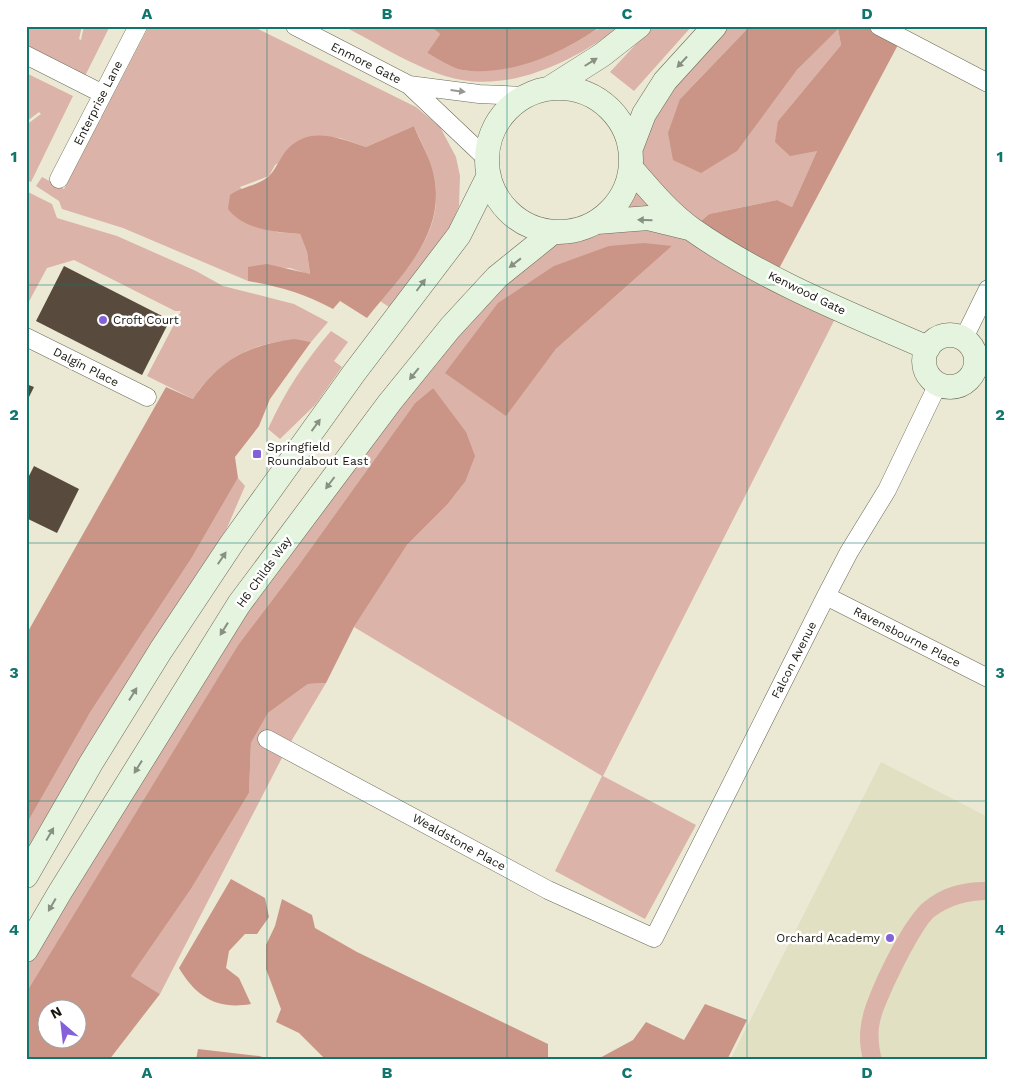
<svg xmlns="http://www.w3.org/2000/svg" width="1014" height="1086" font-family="'Work Sans',sans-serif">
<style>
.built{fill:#e2e0c3}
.green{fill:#dbb3a8;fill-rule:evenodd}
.forest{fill:#ca9587;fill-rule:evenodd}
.building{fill:#584b3d}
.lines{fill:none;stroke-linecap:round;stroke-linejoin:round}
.street-casing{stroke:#6b6a58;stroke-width:19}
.secondary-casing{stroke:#6b6a58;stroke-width:25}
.street{stroke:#fff;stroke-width:18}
.secondary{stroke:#e4f4df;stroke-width:24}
.oneway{fill:#889081}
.oneway2{fill:#979693}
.grid{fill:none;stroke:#0f766e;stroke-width:1;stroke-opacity:0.55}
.poi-dot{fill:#8461db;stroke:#fff;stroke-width:2}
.labels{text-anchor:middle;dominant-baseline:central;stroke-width:5;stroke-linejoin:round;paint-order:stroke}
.street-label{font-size:12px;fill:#17160f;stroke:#fff}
.poi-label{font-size:12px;fill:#17160f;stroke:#fff;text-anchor:start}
.neatline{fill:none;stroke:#0f766e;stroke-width:2}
.grid-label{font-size:16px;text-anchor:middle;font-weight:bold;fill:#0f766e}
</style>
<rect width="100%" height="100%" fill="#ebe9d4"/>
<path class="built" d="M881 762 988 817V1060H730Z"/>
<path class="green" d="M26 26H82L79 39 81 40 84 26H110L85 76 73 68 26 46Z
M149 26H252L416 107 440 127 456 157 460 176 459 206 447 234 389 307 380 301C411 263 445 230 434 176 430 159 421 142 414 126L366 147 340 138 327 137 275 165 269 176 240 187 276 232 300 234 307 252 310 275 290 268 248 267V281L123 228 62 209 59 201 36 186 42 177 64 189Z
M343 26H430L440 34 427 53C438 58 451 68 462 70 495 75 544 59 573 44 595 32 594 26 621 26 578 58 518 90 462 80 422 73 379 44 343 26Z
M653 26H692L634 91 610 72Z
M715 26H750L680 99 796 71 838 28 841 45 778 121 817 151 792 207 777 200 709 214 692 229 840 309 603 776 696 825 645 919 555 871 602 776 354 627 407 545 447 505 465 482 433 388 415 403 298 566 238 645 26 996V950L239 604 390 402 553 232C606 228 632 202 631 148ZM609 246H672L556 349 506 415Z
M26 73 73 96 31 182 26 180V125L41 114 39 112 26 122Z
M26 191 52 204 57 218 117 236 196 271 223 286 294 304 328 322 311 342C263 335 219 358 193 399L147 376 181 311H175L74 260 47 268 26 307Z
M331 331 348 342 334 361 342 367 315 405 280 439 268 429C284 393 305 361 331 331Z
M238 478 245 486 227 528 94 735 26 851V825L91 711 191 559Z
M326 683 286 750 160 994 131 976 191 889 249 793 251 743 268 713 308 684Z
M988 882V900C968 900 950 905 934 917 920 929 884 1003 880 1022 877 1034 879 1048 882 1060H863C859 1045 859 1030 863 1015 870 988 903 919 924 902 942 887 965 881 988 882Z"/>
<path class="forest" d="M430 26H601C564 53 509 77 462 70 451 68 437 58 427 53L440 34Z
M750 26H908L774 278 692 229 709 214 777 200 792 207 817 151 790 156 775 142 778 121 841 45 838 29 796 71 737 151 701 173 673 160 668 133 680 99Z
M414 126C420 142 431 159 434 176 446 235 401 275 367 318L340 301 333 309C305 294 278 286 248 281V267L267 264 310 274 307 252 300 234C276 232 244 230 228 209L230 195C242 186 257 186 268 177 274 172 280 159 285 152 307 125 337 137 366 147Z
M644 243 672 246 556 349 506 416 445 373 498 303 554 266 609 246Z
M294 339 311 342 270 399 259 426 235 457 238 478 191 559 91 711 26 825V635L166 387 193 399C219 360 248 345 294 339Z
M433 388 466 432 475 456 465 482 447 505 407 545 354 627 326 683 308 684 268 713 251 743 249 793 191 889 131 976 160 994 109 1060H26L28 990 238 645 298 566 415 403ZM48 1008H78V1038H48Z
M231 879 265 898 269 917 257 934H245L229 951 226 968 239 978 251 1004C217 1010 196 997 179 968Z
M282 899 312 915 315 928 357 952 548 1044V1060H326L299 1033 276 1022 281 1009 266 969V945L275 926Z
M705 1004 747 1020 727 1060H596L633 1040 646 1022 684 1040Z
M198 1049 259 1056 273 1060H196Z"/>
<path class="building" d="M64 266 170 320 142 375 36 321Z
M26 384 34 387 26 403Z
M34 466 79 489 57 533 26 518V482Z"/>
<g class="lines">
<g class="street-casing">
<path id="street" d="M295 26 409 85 486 158
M879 26 988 83
M26 55 103 94
M409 85 479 94 524 96
M59 179 138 26
M26 337 147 397
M964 338 988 289
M826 596 988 678
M267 739 548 890 654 938 826 596 849 552 887 490 938 384"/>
</g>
<g class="secondary-casing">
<path id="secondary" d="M487 160a72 72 0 1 1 144 0a72 72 0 1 1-144 0Z
M550 88 602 55 639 26
M631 148 644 114 665 81 715 26
M631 168C650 190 669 213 693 230 764 280 848 313 928 348
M597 222 648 218 689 228
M924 361a26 26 0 1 1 52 0a26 26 0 1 1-52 0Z
M26 876 91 763 161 650 232 543 354 373 459 235 488 177
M26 950 60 892 239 604 390 402 450 328 497 277 553 232"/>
</g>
<use href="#street" class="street"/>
<use href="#secondary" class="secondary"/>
</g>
<defs><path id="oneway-solid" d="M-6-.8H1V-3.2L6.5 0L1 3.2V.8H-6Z" transform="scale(1.25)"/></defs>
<g class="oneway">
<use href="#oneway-solid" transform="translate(591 62) rotate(-32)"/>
<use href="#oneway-solid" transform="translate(682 62) rotate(133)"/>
<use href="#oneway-solid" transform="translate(645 220) rotate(-179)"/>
<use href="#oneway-solid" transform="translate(515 263) rotate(142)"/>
<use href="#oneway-solid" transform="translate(421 285) rotate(-53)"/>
<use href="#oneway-solid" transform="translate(414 374) rotate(129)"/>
<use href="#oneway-solid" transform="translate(316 425) rotate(-54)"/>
<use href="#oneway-solid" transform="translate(330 483) rotate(127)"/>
<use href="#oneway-solid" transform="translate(222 558) rotate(-56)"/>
<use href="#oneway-solid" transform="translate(224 629) rotate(122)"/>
<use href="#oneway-solid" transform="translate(133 694) rotate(-58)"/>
<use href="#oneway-solid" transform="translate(138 767) rotate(122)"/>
<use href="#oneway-solid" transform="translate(50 834) rotate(-60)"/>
<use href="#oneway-solid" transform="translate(52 905) rotate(120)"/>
</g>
<use class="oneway2" href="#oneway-solid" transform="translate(458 91) rotate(7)"/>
<path class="grid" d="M267 26V1060M507 26V1060M747 26V1060M26 285H988M26 543H988M26 801H988"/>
<g class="poi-dot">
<circle cx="103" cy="320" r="5"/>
<rect x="252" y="449" width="10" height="10" rx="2.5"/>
<circle cx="890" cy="938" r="5"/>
</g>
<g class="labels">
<g class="street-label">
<text transform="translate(366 63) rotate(27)">Enmore Gate</text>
<text transform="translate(98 103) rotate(-63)">Enterprise Lane</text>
<text transform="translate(807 293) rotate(26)">Kenwood Gate</text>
<text transform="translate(86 367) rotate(27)">Dalgin Place</text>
<text transform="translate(264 572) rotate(-54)">H6 Childs Way</text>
<text transform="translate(907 637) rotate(27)">Ravensbourne Place</text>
<text transform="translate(794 660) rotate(-63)">Falcon Avenue</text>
<text transform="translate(459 842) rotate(29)">Wealdstone Place</text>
</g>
<g class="poi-label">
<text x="113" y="320">Croft Court</text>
<text x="267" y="447">Springfield<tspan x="267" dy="14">Roundabout East</tspan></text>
<text x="880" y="938" text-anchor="end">Orchard Academy</text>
</g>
</g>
<rect width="1014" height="1086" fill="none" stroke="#ffffff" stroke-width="55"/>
<g transform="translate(62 1024) rotate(332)"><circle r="24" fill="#ffffff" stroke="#a2a29f"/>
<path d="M0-4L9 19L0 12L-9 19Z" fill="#8461db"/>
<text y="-8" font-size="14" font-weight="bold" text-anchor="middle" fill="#17160f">N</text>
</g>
<rect x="28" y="28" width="958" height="1030" class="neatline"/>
<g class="grid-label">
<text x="147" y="19">A</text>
<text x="387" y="19">B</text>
<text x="627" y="19">C</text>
<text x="867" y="19">D</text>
<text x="14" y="162">1</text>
<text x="1000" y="162">1</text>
<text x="14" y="420">2</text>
<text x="1000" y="420">2</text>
<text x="14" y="678">3</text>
<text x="1000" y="678">3</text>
<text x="14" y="935">4</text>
<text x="1000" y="935">4</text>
<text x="147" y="1078">A</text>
<text x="387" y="1078">B</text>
<text x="627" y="1078">C</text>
<text x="867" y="1078">D</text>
</g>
</svg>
